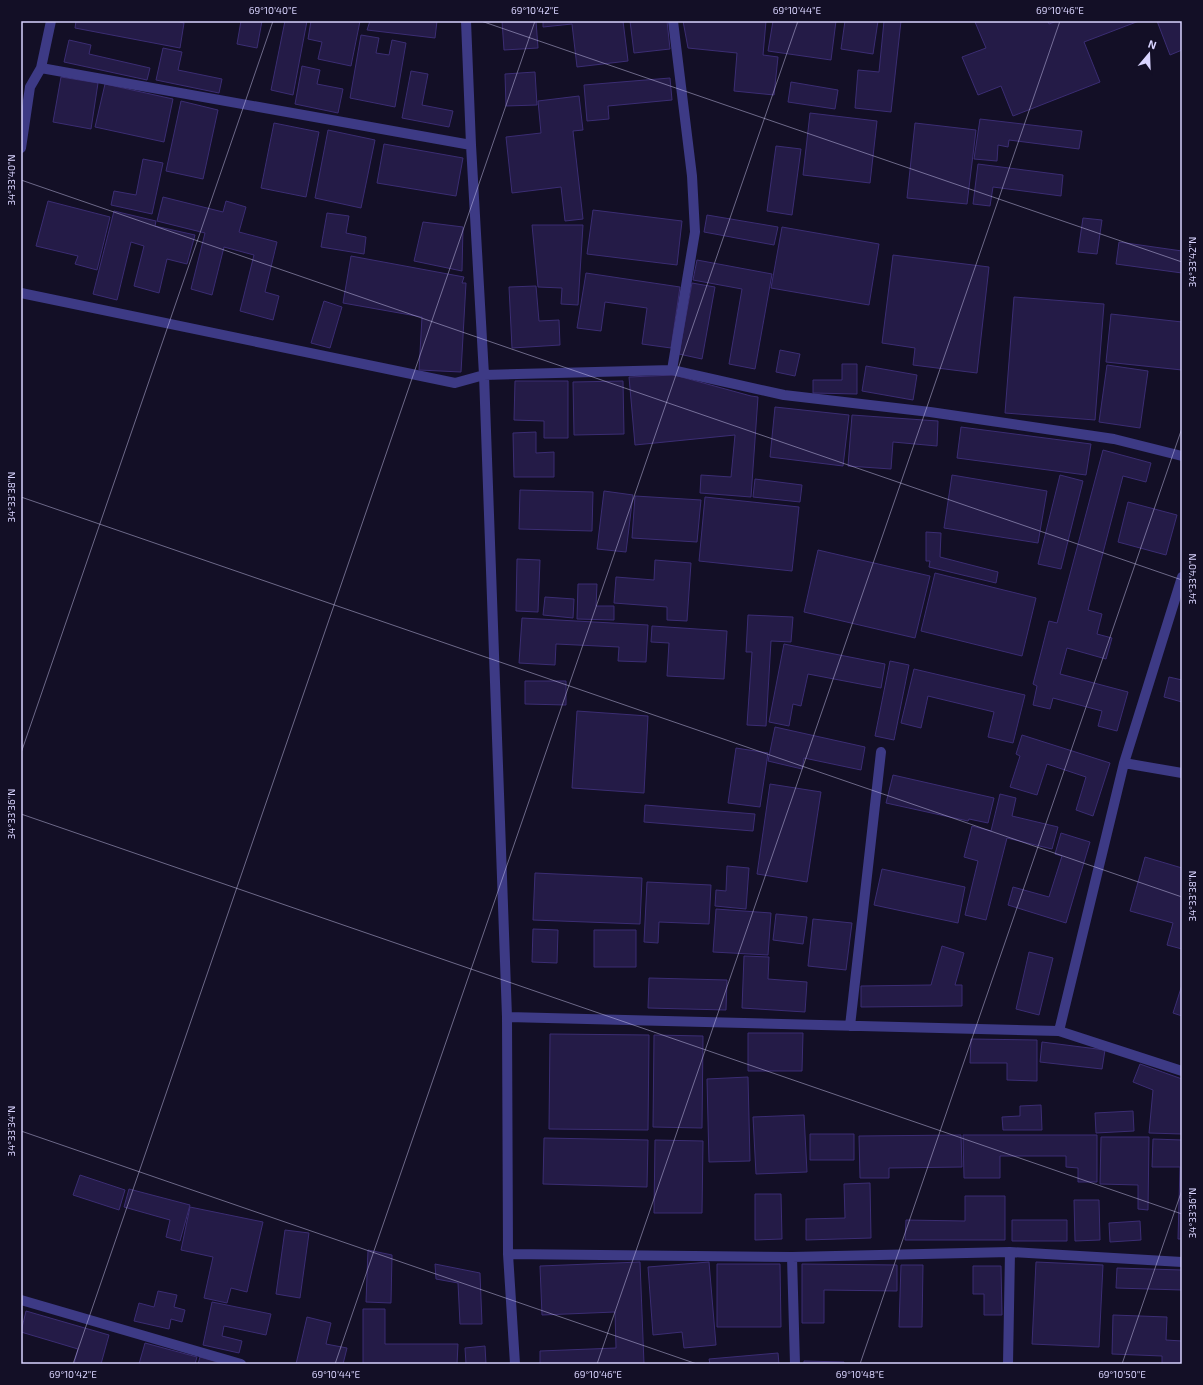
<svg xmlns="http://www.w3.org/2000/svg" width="1203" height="1385" font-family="'Exo 2',sans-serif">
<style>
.building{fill:#241b47;stroke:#3b2d73}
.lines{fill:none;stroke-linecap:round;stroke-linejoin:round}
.minor{stroke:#3d3a85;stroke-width:10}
.ticks{fill:none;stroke:#d9d4ff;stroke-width:1;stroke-opacity:0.45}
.neatline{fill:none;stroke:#d9d4ff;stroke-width:1.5}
.ticks-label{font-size:10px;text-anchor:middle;fill:#d9d4ff}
</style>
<rect width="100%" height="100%" fill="#130f26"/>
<path class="building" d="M76 21H176L184 23 180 48 75 28Z
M241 21H262L257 48 237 44Z
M285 21H307L293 95 271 90Z
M311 21H360L351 66 318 59 322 42 308 39Z
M370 21H437L435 38 367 30Z
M502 21H536L538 48 504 50Z
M543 21H623L628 61 577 67 572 24 543 27Z
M630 21H667L670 49 634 53Z
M683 21H766L763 55 778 57 774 95 734 91 737 53 688 48Z
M773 21H836L831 60 768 51Z
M845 21H878L873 54 841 49Z
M884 21H901L891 112 855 108 858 70 879 72Z
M977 21H1048L1049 24 1057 21H1139L1084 42 1100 82 1013 116 1001 86 978 95 962 57 986 48 975 22Z
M1157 21H1182V50L1170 55Z
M361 35 379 38 376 53 389 55 392 40 406 43 395 107 350 98Z
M69 40 91 45 89 54 150 68 147 80 64 62Z
M163 48 182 52 178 70 222 79 219 93 156 80Z
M302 66 320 70 317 84 343 89 338 113 295 104Z
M411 71 428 74 422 105 453 111 449 127 402 118Z
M535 72 537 105 506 106 505 74Z
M61 77 98 83 91 129 53 122Z
M670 78 672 100 608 106 609 119 587 121 584 85Z
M791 82 838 90 835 109 788 102Z
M105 84 173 99 164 142 95 127Z
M579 96 583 130 573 131 583 219 565 221 561 187 512 193 506 137 541 133 538 101Z
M181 101 218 110 203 179 166 171Z
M810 113 877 121 870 183 803 175Z
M980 119 1082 131 1079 149 1009 140 1008 147 998 145 997 161 974 159Z
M274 123 319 132 306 197 261 188Z
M915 123 976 130 967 204 907 198Z
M328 130 375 140 361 208 315 198Z
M384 144 463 158 456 196 377 183Z
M776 146 801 149 792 215 767 211Z
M143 159 163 163 152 214 111 205 114 191 136 195Z
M978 164 1063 175 1061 196 993 187 990 206 973 204Z
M163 197 223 212 226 201 246 207 239 232 277 242 265 292 279 296 273 320 240 311 254 255 224 247 212 295 191 289 205 233 157 221Z
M48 201 110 217 97 270 75 264 78 256 36 246Z
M593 210 682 221 677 265 587 254Z
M114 211 156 221 155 226 195 235 187 264 167 259 159 293 134 286 144 246 131 242 117 300 93 294Z
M327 213 349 216 346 233 366 237 364 254 321 247Z
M707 215 778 227 774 245 704 232Z
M1083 218 1102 220 1097 254 1078 252Z
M423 222 463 227 462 271 414 261Z
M532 225H583L578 305 561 304 562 288 538 287Z
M782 227 879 244 869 305 771 288Z
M1119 242 1182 251V273L1116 264Z
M893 255 989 267 977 373 913 365 915 348 882 343Z
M351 256 464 277 462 283H466L461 372 419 370 422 317 343 303Z
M697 260 772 274 755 369 729 364 742 289 693 280Z
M586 273 680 287 671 348 642 344 647 308 605 302 601 331 577 328Z
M692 283 715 287 702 359 679 354Z
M536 286 539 321 559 320 560 345 512 348 509 287Z
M1014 297 1104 304 1095 420 1005 413Z
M324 301 342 307 330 348 311 343Z
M1111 314 1182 322V370L1106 362Z
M780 350 800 354 795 376 776 372Z
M842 364H857V394L813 393V380H842Z
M1107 365 1148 371 1140 428 1099 422Z
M866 366 917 375 913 400 862 391Z
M674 375 751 396 758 397 751 497 700 493 701 475 731 477 735 435 635 445 629 377Z
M515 381H568V438H544V421L514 420Z
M623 381 624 434 574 435 573 382Z
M775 407 849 415 843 466 770 457Z
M852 415 938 421 937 446 893 442 891 469 848 466Z
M961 427 1091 444 1086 475 957 458Z
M536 432V453L554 452V477H514L513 433Z
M1103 450 1151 463 1146 482 1123 476 1088 610 1102 614 1097 634 1112 638 1106 659 1067 648 1060 674 1128 692 1117 731 1098 726 1102 711 1053 698 1050 709 1033 705 1037 686 1033 684 1049 621 1057 623Z
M952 475 1047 491 1038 543 944 528Z
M1060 475 1083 481 1061 569 1038 564Z
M755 479 802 485 800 502 753 497Z
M520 490 593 492 592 531 519 529Z
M604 491 633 495 626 552 597 549Z
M635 496 701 500 697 542 632 538Z
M705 497 799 507 792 571 699 561Z
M1128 502 1177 515 1166 555 1118 542Z
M926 532 941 533 940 557 998 572 996 583 929 567 930 561H926Z
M818 550 930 576 915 638 804 612Z
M517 559 540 560 538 612 516 611Z
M655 560 691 563 687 621 667 620V607L614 603 616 577 654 580Z
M935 573 1036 598 1022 656 921 631Z
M578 584H597L596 606H614V620L577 619Z
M545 597 574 599 573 618 543 615Z
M748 615 793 617 791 642 771 641 766 726 747 725 752 652H746Z
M522 618 648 625 646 662 618 661 619 647 556 644 555 665 519 663Z
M652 626 727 631 724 679 667 676 669 643 651 642Z
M784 644 885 664 881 688 808 674 801 706 793 704 789 726 769 722Z
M890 661 909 665 894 740 875 736Z
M914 669 1025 695 1013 743 988 737 994 712 928 696 921 728 901 723Z
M1169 677 1182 680V702L1164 697Z
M525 681H566V705L525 704Z
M577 711 648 716 644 793 572 788Z
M775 727 865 747 861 770 804 758 802 769 768 761Z
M1022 735 1110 763 1093 816 1076 810 1086 777 1047 764 1037 795 1010 787 1020 756 1016 754Z
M736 748 768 753 760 807 728 803Z
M893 775 994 798 988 823 969 819 968 821 886 803Z
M770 784 821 792 807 882 757 874Z
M1000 794 1016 798 1012 816 1058 827 1052 849 1007 838 986 920 965 915 978 861 964 857 972 826 991 831Z
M645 805 755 814 753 831 644 822Z
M1061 833 1090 842 1066 923 1008 905 1013 887 1049 897 1062 856 1055 854Z
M1145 857 1182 868V949L1167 945 1173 923 1130 911Z
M727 866 749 868 746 909 715 906 716 890 726 891Z
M882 869 965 887 958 923 874 905Z
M535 873 642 878 640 924 533 920Z
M647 882 711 885 709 924 659 922 658 943 644 942Z
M716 909 771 913 768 955 713 952Z
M776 914 807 917 803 944 773 940Z
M813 919 852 923 846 970 808 966Z
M533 929 558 930 557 963 532 962Z
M594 930H636V967H594Z
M942 946 964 953 955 985H962V1006L861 1007V986L931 985Z
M1029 952 1053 958 1039 1015 1016 1009Z
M744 956 769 957 768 979 807 982 805 1012 742 1008Z
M649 978 727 980 726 1010 648 1008Z
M1182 985V1016L1173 1013Z
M748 1033H803L802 1071H748Z
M550 1034 649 1035 648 1130 549 1129Z
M654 1035 703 1036 702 1128 653 1127Z
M971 1039 1037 1040V1081L1007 1080V1063H970Z
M1042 1042 1105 1050 1102 1069 1040 1062Z
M1140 1064 1182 1079V1134L1149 1133 1153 1090 1133 1082Z
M748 1077 750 1161 709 1162 707 1079Z
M1041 1105 1042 1130H1003L1002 1117 1020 1116V1106Z
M1133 1111 1134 1131 1096 1133 1095 1113Z
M804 1115 807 1172 756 1174 753 1117Z
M810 1134H854V1160H810Z
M961 1135 962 1167 889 1168V1178H860L859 1136Z
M963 1135H1097V1182H1078V1168L1066 1167V1156H1000V1178H964Z
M1101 1137H1149L1148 1210 1138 1209V1185L1100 1184Z
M544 1138 648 1140 647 1187 543 1184Z
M1153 1139 1182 1140V1239H1178L1180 1167H1152Z
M655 1140 703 1141 702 1213H654Z
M80 1175 125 1190 119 1210 73 1195Z
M870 1183 871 1238 806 1240V1219L845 1218 844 1184Z
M129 1189 190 1205 180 1241 166 1237 170 1220 124 1207Z
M755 1194H781L782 1239 755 1240Z
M965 1196H1005V1240H905L906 1220 965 1221Z
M1074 1200H1099L1100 1240 1075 1241Z
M190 1207 263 1222 247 1292 231 1288 227 1303 204 1298 213 1257 181 1250Z
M1012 1220H1067V1241H1012Z
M1140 1221 1141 1240 1110 1242 1109 1223Z
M285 1230 309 1233 300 1298 276 1294Z
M368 1250 392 1255 391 1303 366 1302Z
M640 1262 644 1364H540V1351L616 1348 615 1312 542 1315 540 1266Z
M709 1262 716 1345 684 1348 682 1332 653 1335 648 1267Z
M1036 1262 1103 1265 1099 1347 1032 1344Z
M435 1264 480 1273 482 1324H460L458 1283 436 1279Z
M717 1264H780L781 1327H717Z
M802 1264 897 1265V1291L824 1290V1323H802Z
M901 1265H923L922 1327H899Z
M973 1266H1001L1002 1315H984V1294H973Z
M1117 1268 1182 1270V1290L1116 1288Z
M158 1291 177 1295 174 1307 185 1310 182 1322 171 1319 169 1329 134 1321 139 1303 154 1307Z
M212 1302 271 1314 266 1335 224 1326 222 1336 242 1341 239 1353 203 1345Z
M363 1309H385V1344H458L457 1364H363Z
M26 1311 109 1335 101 1364H74L78 1349 21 1332Z
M1113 1315 1167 1317 1166 1340 1182 1341V1364H1162V1356L1112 1354Z
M307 1317 331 1323 326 1344 347 1348 343 1364H296Z
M145 1343 197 1357 195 1364H139Z
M485 1346 486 1364H466L465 1348Z
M778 1353 779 1364H710L709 1359Z
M200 1357 224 1364H198Z
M804 1361 844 1362V1364H804Z"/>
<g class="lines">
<path class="minor" d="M466 21 471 145 484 375 507 1017 508 1254 515 1364
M41 68 471 145
M21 148 30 87 41 68 51 21
M21 293 455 383 484 375 672 370 784 395 930 412 1114 439 1182 456
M672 370 695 232 692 176 673 21
M1124 763 1182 773
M507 1017 1059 1031 1182 1071
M850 1026 881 752
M1059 1031 1124 763 1182 577
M508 1254 792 1257 1010 1252 1182 1262
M792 1257 795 1364
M21 1300 241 1364
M1008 1364 1010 1252"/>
</g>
<path class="ticks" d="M481 21 1182 262M21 180 1182 580M21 497 1182 897M21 753 273 21M21 814 1182 1214M21 1131 697 1364M73 1364 535 21M335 1364 798 21M597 1364 1060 21M860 1364 1182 428M1122 1364 1182 1190"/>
<rect width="1203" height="1385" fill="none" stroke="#130f26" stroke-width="44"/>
<g transform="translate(1149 54) rotate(19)" stroke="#130f26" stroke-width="3" paint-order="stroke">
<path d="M0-3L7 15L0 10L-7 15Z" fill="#d9d4ff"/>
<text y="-6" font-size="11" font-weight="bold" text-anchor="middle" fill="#d9d4ff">N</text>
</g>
<rect x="22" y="22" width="1159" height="1341" class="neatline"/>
<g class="ticks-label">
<text x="273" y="14">69°10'40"E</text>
<text x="535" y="14">69°10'42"E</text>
<text x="797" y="14">69°10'44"E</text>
<text x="1060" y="14">69°10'46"E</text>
<text transform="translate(11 180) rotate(-90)" y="4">34°33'40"N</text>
<text transform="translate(1192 262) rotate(-90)" y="4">34°33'42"N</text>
<text transform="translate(11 497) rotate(-90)" y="4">34°33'38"N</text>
<text transform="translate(1192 579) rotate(-90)" y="4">34°33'40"N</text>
<text transform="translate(11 814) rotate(-90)" y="4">34°33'36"N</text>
<text transform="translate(1192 896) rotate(-90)" y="4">34°33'38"N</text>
<text transform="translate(11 1131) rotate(-90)" y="4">34°33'34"N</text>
<text transform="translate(1192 1213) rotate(-90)" y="4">34°33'36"N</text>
<text x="73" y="1378">69°10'42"E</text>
<text x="336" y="1378">69°10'44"E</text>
<text x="598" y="1378">69°10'46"E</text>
<text x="860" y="1378">69°10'48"E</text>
<text x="1122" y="1378">69°10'50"E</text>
</g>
</svg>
